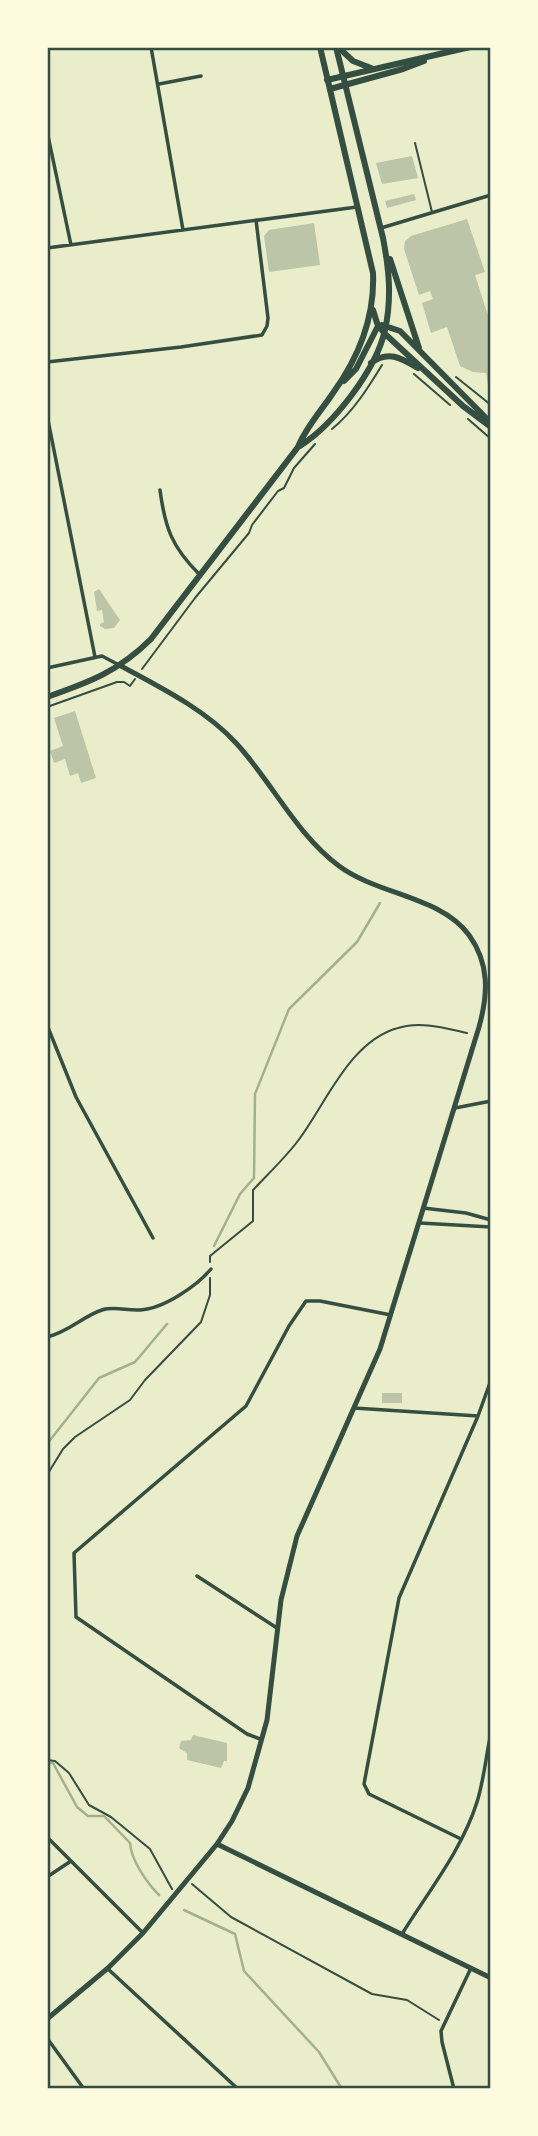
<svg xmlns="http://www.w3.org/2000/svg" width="538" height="2136" font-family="Montserrat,sans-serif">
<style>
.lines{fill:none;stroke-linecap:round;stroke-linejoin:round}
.stream{stroke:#a3b18a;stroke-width:2.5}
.building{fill:#bcc5a7}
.path{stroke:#344e41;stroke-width:2}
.service{stroke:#344e41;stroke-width:2}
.minor{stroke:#344e41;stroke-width:3.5}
.tertiary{stroke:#344e41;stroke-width:5}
.primary{stroke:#344e41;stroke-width:6}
.trunk{stroke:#344e41;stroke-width:6}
.neatline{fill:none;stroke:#344e41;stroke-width:2.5}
</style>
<rect width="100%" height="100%" fill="#e9edc9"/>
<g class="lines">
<path class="stream" d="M214 1246 240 1194 254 1178 255 1094 289 1009 357 942 380 903
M47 1444 99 1378 135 1362 167 1324
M47 1763H53L77 1807 88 1816H104L130 1843C131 1860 147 1883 159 1895
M184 1910 235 1934 244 1971 319 2052 342 2089"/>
</g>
<path class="building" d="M412 156 418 178 382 184 376 163Z
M414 194 416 200 387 208 385 201Z
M467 219 485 272 475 275 491 325V384L488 385 486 373 473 372 460 366 447 327 431 333 422 303 433 299 430 291 419 295 404 249 405 241 411 236Z
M314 223 320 265 269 272 264 236 269 230Z
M99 589 120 620 114 628 105 629 100 626V624L104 622 102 610 97 611 94 592Z
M75 711 96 778 81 783 78 773 70 776 65 759 54 763 50 751 63 746 54 718Z
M382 1393H402V1403H382Z
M193 1735 227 1743V1761H224L221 1768 187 1760V1753L179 1748 181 1741 191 1740Z"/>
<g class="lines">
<path class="path" d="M414 374 450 405
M456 377 491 405
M468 419 491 439
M332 429C353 412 368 388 382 365
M142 669 195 598 249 533 252 525 278 491 284 488 294 468 315 444
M47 707 117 682H124L130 686 135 679
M490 1025 491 1026
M210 1262V1256L253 1221V1190C268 1174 284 1159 297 1142 325 1106 349 1041 398 1028 421 1021 444 1028 467 1033
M47 1475 63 1449 75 1437 130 1400 145 1380 201 1322 210 1295V1278
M47 1760 55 1761 69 1773 89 1805 111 1817 150 1849 172 1889
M192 1884 231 1917 372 1994 407 2000 439 2020"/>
<path class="service" d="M415 143 432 212"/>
<path class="minor" d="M151 47 183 230
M159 84 201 76
M47 131 71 245
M381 228 491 195
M47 248 357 207
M47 362 181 347 262 335 267 326 268 318 256 220
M47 415 95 657
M160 490C165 528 172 547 199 574
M47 668 102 656 119 665
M47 1025 76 1097 153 1238
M455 1108 491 1101
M423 1208 466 1213 491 1220
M420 1223 491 1227
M47 1337C69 1332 83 1316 102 1310 114 1306 128 1311 140 1310 163 1309 197 1286 211 1269
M354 1408 478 1416
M197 1576 277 1628
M260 1739 247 1734 76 1617 74 1553 246 1406 289 1326 306 1301H320L391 1315
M47 1837 142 1932
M461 1839 369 1794 364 1784 399 1598 478 1416 491 1380
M47 1877 71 1861
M402 1934C428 1892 462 1850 477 1802 484 1780 486 1755 491 1733
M108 1969 238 2089
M47 2038 84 2089
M454 2089 442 2042 441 2031 471 1968"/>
<path class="tertiary" d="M217 1844 491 1978
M47 2019 108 1968 143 1933 217 1844 232 1821 248 1788 267 1720 281 1600 297 1536 380 1349 479 1027C488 995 490 964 469 935 440 896 378 895 339 866 296 834 272 782 236 743 206 710 160 687 121 666"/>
<path class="primary" d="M338 47 353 61 371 68
M327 80 470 47
M330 89 403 69 424 61"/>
<path class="trunk" d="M390 259 419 348
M373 310 377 323 384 333 463 406 491 427
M382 325 400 331 491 423
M371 363C388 350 401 358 418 368
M344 381 356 369 378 326
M300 446C334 424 376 370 385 330 392 298 389 269 383 238L336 47
M47 697C90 682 119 671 151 639L298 447C306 427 321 411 333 393 359 357 375 318 373 273L320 47"/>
</g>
<rect width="538" height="2136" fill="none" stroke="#fefae0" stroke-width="98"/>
<rect x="49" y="49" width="440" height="2038" class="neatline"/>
</svg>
